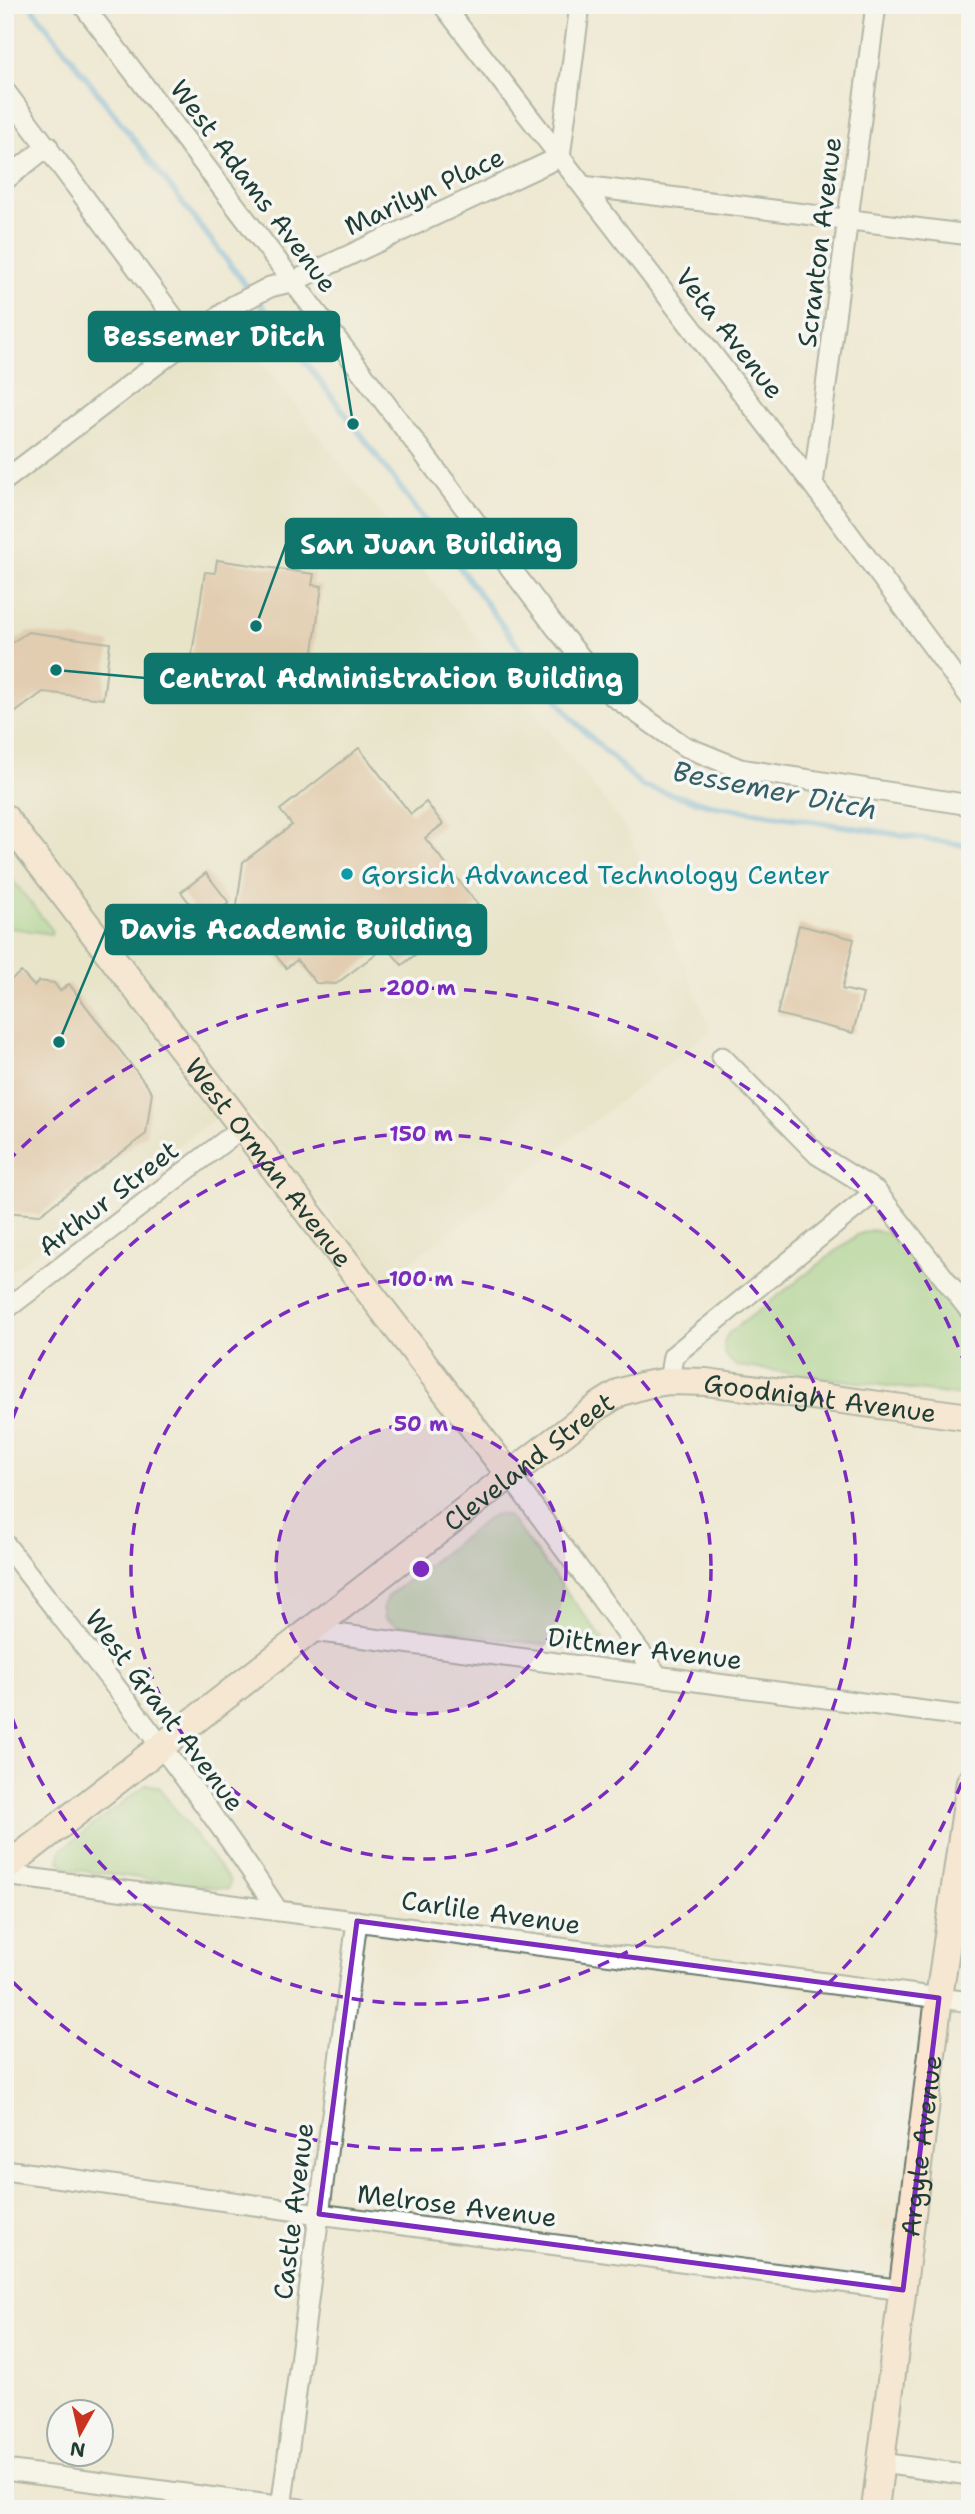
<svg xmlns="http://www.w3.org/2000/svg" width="975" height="2514" font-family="'Shantell Sans',sans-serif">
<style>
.built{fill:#e0ddbb}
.green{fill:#92cc80;stroke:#58845a;stroke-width:2}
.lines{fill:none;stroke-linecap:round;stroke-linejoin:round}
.stream{stroke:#66aedd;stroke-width:6}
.building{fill:#d3aa86}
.street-casing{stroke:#68796c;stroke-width:23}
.secondary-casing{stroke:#68796c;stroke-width:30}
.street{stroke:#fff;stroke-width:19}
.secondary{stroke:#fce5cf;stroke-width:26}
.marked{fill:none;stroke:#7b2cbf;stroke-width:5;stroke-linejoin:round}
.ring{fill:none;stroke:#7b2cbf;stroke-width:3.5;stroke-dasharray:12 9}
.culture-dot{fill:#0f9aa8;stroke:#f6f6f2;stroke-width:2.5}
.labels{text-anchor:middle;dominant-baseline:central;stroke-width:7;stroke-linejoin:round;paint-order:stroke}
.street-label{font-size:26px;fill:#1f3d34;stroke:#f6f6f2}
.culture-label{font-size:26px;fill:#0d838f;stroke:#f6f6f2;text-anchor:start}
.water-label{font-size:28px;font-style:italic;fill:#345f67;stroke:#f6f6f2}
.centre{fill:#7b2cbf;stroke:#f6f6f2;stroke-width:3.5}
.ring-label{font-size:21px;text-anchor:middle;font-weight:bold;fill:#7b2cbf;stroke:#f6f6f2;stroke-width:7;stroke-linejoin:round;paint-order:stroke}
.leader{fill:none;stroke:#0f766e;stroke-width:2.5}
.callout-dot{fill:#0f766e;stroke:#f6f6f2;stroke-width:2.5}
.callout{fill:#0f766e;stroke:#0f766e;stroke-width:2.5}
.callout-label{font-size:28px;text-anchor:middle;font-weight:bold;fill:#fff}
</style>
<rect width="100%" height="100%" fill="#f6f6f2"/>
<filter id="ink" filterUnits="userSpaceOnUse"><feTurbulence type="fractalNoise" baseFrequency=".0143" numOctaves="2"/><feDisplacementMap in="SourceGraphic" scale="14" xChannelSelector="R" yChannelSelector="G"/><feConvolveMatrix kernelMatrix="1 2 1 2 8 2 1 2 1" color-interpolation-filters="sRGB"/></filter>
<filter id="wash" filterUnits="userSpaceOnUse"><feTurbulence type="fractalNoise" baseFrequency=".00686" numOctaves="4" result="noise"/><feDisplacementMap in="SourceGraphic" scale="28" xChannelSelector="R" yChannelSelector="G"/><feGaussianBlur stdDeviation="1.57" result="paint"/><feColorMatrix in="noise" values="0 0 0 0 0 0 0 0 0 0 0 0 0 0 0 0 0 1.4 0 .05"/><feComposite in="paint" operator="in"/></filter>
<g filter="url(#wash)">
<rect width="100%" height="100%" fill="#efe9d3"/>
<path class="built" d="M232 324 627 829 712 1031 382 1284 250 1115 240 1112 234 1104 5 1276V495Z"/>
<path class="green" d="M7 873 52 930 51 934 5 927Z
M871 1230 891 1234 898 1239 970 1332V1397L737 1366C724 1358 720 1348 728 1334L857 1235Z
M501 1514 509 1517 606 1643 601 1652 397 1625 385 1618 383 1607 388 1596 493 1515Z
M147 1784 158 1787 230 1881 228 1889 68 1869 59 1860 62 1849Z"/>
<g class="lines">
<path class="stream" d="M30 5 353 424 572 719 642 786 710 805 970 846"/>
</g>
<g id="blocks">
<path class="building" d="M217 560 314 574 312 585 322 586 309 680 295 679 293 693 199 680 201 669 190 666 205 572 215 573Z
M28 632 110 643 103 699 43 692 5 720V647Z
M359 748 411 814 426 802 443 824 425 838 478 905 402 965 386 946 336 984 316 983 297 960 286 968 237 905 243 862 292 825 280 810Z
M206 873 229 903 204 922 181 892Z
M799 925 854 939 842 989 863 994 853 1033 777 1014Z
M21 972 34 986 39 981 54 983 60 991 69 984 152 1092 146 1134 39 1215 5 1212V984Z"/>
</g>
</g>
<g filter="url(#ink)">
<use href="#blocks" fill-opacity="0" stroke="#68796c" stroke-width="2"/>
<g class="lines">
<g class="street-casing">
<path id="street" d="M83 5 556 628 613 696 684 746 740 769 970 805
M443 5 813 485 970 697
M5 91 189 338
M5 180 48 146
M583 186 970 235
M5 480 233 306 270 287 294 281 560 157 580 5
M813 485 876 5
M722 1057 818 1155 876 1191 970 1311
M5 1310 243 1127
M669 1381 673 1356 876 1191
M509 1474 658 1676
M5 1544C98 1665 195 1784 278 1911
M313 1631 970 1717
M5 1875 970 2002
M5 2170 319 2214 903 2290
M881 2463 970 2475
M5 2470 300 2509
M281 2509 357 1921"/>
</g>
<g class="secondary-casing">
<g id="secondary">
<path id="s1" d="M5 818 509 1474"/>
<path id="s2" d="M5 1868 600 1405 621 1392 645 1385 669 1381 706 1382 970 1417"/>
<path id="s3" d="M875 2509 939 1998 970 1782"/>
</g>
</g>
<use href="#street" class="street"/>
<use href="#secondary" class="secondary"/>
</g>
</g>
<path d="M0 0H975V2514H0ZM357 1921 939 1998 903 2290 319 2214Z" fill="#efe9d3" fill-opacity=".55" fill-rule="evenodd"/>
<path class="marked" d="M357 1921 939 1998 903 2290 319 2214Z"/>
<circle cx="421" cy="1569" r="145" fill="#7b2cbf" fill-opacity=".12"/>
<g class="ring">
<circle cx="421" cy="1569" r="145"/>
<circle cx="421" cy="1569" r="290"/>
<path d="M6 1438A435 435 0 1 1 6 1700"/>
<path d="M969 1763A581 581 0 0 1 7 1976M7 1162A581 581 0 0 1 969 1375"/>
</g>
<circle class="culture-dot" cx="347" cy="874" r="7"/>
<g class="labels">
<g class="street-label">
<text transform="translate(254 186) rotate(53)">West Adams Avenue</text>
<text transform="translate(424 191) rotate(-25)">Marilyn Place</text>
<text transform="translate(819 242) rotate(-83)">Scranton Avenue</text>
<text transform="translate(730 333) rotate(52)">Veta Avenue</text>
<text stroke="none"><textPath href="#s1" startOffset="434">West Orman Avenue</textPath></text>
<text transform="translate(108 1198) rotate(-38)">Arthur Street</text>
<text stroke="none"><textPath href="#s2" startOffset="980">Goodnight Avenue</textPath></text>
<text stroke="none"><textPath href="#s2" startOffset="663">Cleveland Street</textPath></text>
<text transform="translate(645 1648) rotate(7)">Dittmer Avenue</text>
<text transform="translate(165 1710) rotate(53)">West Grant Avenue</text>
<text transform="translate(491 1912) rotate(8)">Carlile Avenue</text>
<text stroke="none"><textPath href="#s3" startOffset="366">Argyle Avenue</textPath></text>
<text transform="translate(457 2205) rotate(7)">Melrose Avenue</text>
<text transform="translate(293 2211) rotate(-83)">Castle Avenue</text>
</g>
<g class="culture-label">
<text x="361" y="874">Gorsich Advanced Technology Center</text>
</g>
<g class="water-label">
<text transform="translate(775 790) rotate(11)">Bessemer Ditch</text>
</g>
</g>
<circle cx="421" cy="1569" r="10" class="centre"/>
<g class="ring-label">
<text x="421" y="995">200 m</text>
<text x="421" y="1141">150 m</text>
<text x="421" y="1286">100 m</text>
<text x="421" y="1431">50 m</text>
</g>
<path class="leader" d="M353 424L339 337M256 626L286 544M56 670L145 678M59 1042L106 929"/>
<g class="callout-dot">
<circle cx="353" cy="424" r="7"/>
<circle cx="256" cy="626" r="7"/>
<circle cx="56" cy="670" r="7"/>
<circle cx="59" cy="1042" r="7"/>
</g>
<g class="callout">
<rect x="89" y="312" width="250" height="49" rx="7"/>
<rect x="286" y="519" width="290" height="49" rx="7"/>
<rect x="145" y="654" width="492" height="49" rx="7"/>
<rect x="106" y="905" width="380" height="49" rx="7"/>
</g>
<g class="callout-label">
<text x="214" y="346">Bessemer Ditch</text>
<text x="431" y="554">San Juan Building</text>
<text x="391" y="688">Central Administration Building</text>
<text x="296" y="939">Davis Academic Building</text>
</g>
<rect width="975" height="2514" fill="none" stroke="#f6f6f2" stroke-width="28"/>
<g transform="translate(80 2433) rotate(188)"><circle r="33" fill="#f6f6f2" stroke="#a0aca6" stroke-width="2"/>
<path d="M0-5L12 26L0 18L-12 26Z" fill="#c8321e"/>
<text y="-10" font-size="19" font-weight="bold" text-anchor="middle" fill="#1f3d34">N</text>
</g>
</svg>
